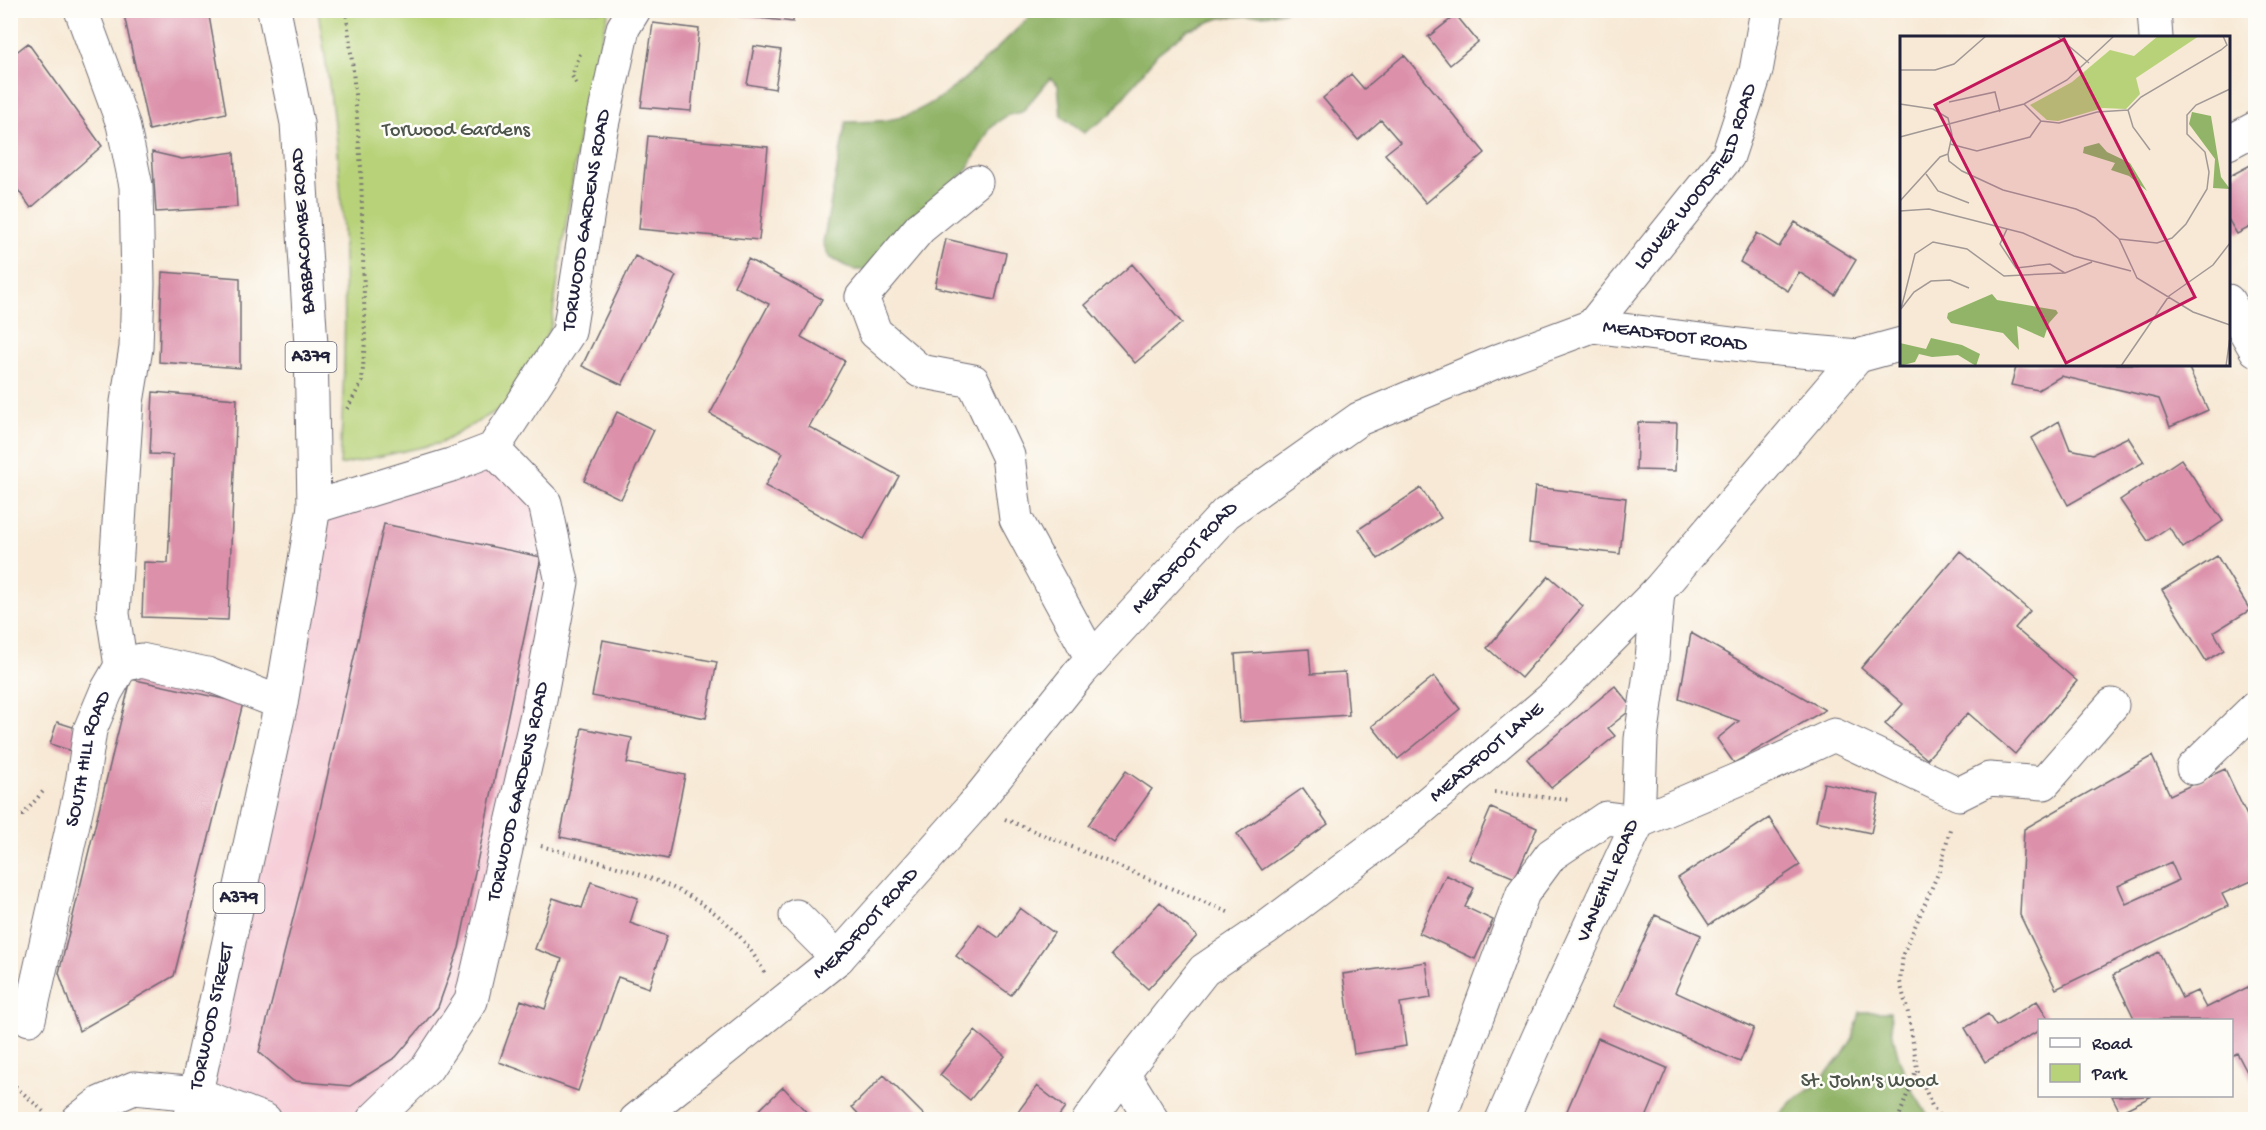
<svg xmlns="http://www.w3.org/2000/svg" width="2266" height="1130" font-family="'Gochi Hand',sans-serif">
<style>
.built{fill:#f6cfd9}
.green{fill:#b7d278;stroke:#6c7a5a;stroke-width:1.5}
.forest{fill:#91b468;stroke:#5a6b52;stroke-width:1.5}
.building{fill:#dc90aa;fill-rule:evenodd}
.lines{fill:none;stroke-linecap:round;stroke-linejoin:round}
.minor-casing{stroke:#6d6871;stroke-width:35}
.major-casing{stroke:#6d6871;stroke-width:35}
.path{stroke:#6d6871;stroke-width:4;stroke-dasharray:1.5 4.5;stroke-linecap:butt}
.minor{stroke:#fff;stroke-width:33}
.major{stroke:#fff;stroke-width:33}
.labels{text-anchor:middle;dominant-baseline:central;stroke-width:5;stroke-linejoin:round;paint-order:stroke}
.shield{fill:#fdfcf7;stroke:#646373;stroke-width:1.5}
.shield-label{font-size:18px;font-weight:bold;fill:#22223b}
.park-label{font-size:20px;fill:#4f574d;stroke:#fdfcf7}
.street-label{font-size:20px;fill:#22223b;stroke:#fdfcf7}
.inset-road{fill:none;stroke:#a29997;stroke-width:1.5}
.view{fill:#c2185b;fill-opacity:0.15;stroke:#c2185b;stroke-width:3}
.inset-edge{fill:none;stroke:#22223b;stroke-width:3}
</style>
<rect width="100%" height="100%" fill="#fdfcf7"/>
<filter id="ink" filterUnits="userSpaceOnUse"><feTurbulence type="fractalNoise" baseFrequency=".0167" numOctaves="2"/><feDisplacementMap in="SourceGraphic" scale="12" xChannelSelector="R" yChannelSelector="G"/><feConvolveMatrix kernelMatrix="1 2 1 2 8 2 1 2 1" color-interpolation-filters="sRGB"/></filter>
<filter id="wash" filterUnits="userSpaceOnUse"><feTurbulence type="fractalNoise" baseFrequency=".008" numOctaves="4" result="noise"/><feDisplacementMap in="SourceGraphic" scale="24" xChannelSelector="R" yChannelSelector="G"/><feGaussianBlur stdDeviation="1.35" result="paint"/><feColorMatrix in="noise" values="0 0 0 0 0 0 0 0 0 0 0 0 0 0 0 0 0 1.4 0 .05"/><feComposite in="paint" operator="in"/></filter>
<g filter="url(#wash)">
<rect width="100%" height="100%" fill="#f7e9d5"/>
<path class="built" d="M493 449 545 503 562 582 471 1001 373 1119H265L197 1094 314 507Z"/>
<path class="green" d="M318 11H609L583 108 551 327 507 405 441 443 340 465C344 382 347 298 342 214 338 146 329 78 318 11Z"/>
<path class="forest" d="M1036 11H1286L1273 14 1220 18 1188 30 1157 54 1110 115 1084 133 1061 116 1058 85 1050 78 1022 112 1008 115 996 123 990 129 966 171 866 270H853L829 257 823 243 846 122C863 121 881 123 897 118 950 104 996 47 1036 11Z
M1860 1012H1890C1893 1051 1908 1088 1931 1119H1775L1792 1101 1815 1086 1842 1056 1853 1038Z"/>
<g id="blocks">
<path class="building" d="M123 10H208L226 113 149 130Z
M742 10H794L793 22 741 16Z
M1456 15 1478 42 1450 65 1428 37Z
M653 23 699 29 691 111 641 107Z
M28 43 102 146 31 208 10 179V57Z
M754 46 781 50 775 89 747 84Z
M1404 55 1485 153 1426 203 1385 154 1400 142 1381 120 1358 140 1323 98 1351 74 1364 89Z
M648 136 768 147 759 240 639 229Z
M152 152 182 159 234 152 237 207 156 212Z
M2256 162V224L2237 234 2228 219V177Z
M1795 222 1856 260 1835 295 1799 272 1788 291 1740 262 1757 233 1779 247Z
M946 239 1006 253 995 300 935 287Z
M635 256 676 276 622 385 582 366Z
M748 259 822 299 801 337 845 361 809 427 899 476 864 539 765 486 783 453 710 414 769 304 734 286Z
M1132 264 1182 323 1135 363 1085 305Z
M162 272 240 278V368L159 362Z
M2017 364H2187L2208 410 2170 427 2159 399 2061 376 2038 390 2011 385Z
M153 392 237 399 228 620 142 617 144 562 168 563 173 455 150 454Z
M617 412 654 430 621 499 584 481Z
M2059 421 2070 449 2093 454 2128 437 2144 462 2068 505 2032 438Z
M1638 422 1677 423 1675 471 1636 470Z
M2181 459 2223 521 2183 548 2169 527 2148 541 2120 500Z
M1535 487 1626 498 1620 554 1529 543Z
M1421 488 1441 518 1378 559 1359 529Z
M384 524 541 557 459 948 438 1007 396 1057 350 1086 293 1081 259 1052 313 840Z
M1960 551 2030 611 2015 628 2077 681 2015 754 1968 713 1927 759 1885 724 1903 704 1861 668Z
M2217 556 2250 610 2214 632 2224 650 2206 661 2162 590Z
M1549 576 1583 606 1521 678 1487 648Z
M1691 633 1825 710 1734 763 1717 739 1739 721 1679 699Z
M603 640 717 662 706 718 592 696Z
M1309 649 1311 674 1345 672 1349 715 1240 722 1235 654Z
M1434 676 1460 709 1398 759 1372 726Z
M131 679 243 703 174 976 79 1031 59 973Z
M1615 686 1633 708 1608 728 1615 736 1551 788 1527 759Z
M57 722 79 729 72 751 50 744Z
M582 728 632 738 627 763 685 775 668 859 560 837Z
M2152 756 2170 795 2225 769 2256 835V879L2222 894 2228 906 2056 989 2020 915 2024 829ZM2171 862 2179 880 2126 904 2118 886Z
M1126 771 1152 789 1114 843 1088 825Z
M1824 783 1879 795 1871 833 1816 821Z
M1303 788 1328 824 1262 870 1237 834Z
M1491 808 1537 828 1515 878 1469 859Z
M1769 818 1800 865 1709 925 1678 878Z
M1446 875 1474 888 1465 907 1493 920 1475 959 1419 933Z
M591 882 638 898 630 923 667 936 649 988 618 977 578 1091 499 1062 521 1000 545 1009 562 959 535 949 553 898 582 908Z
M1160 902 1197 936 1148 989 1111 955Z
M1020 908 1054 933 1011 995 956 956 979 924 999 938Z
M1655 915 1701 935 1675 992 1754 1028 1740 1062 1614 1006Z
M2159 952 2182 998 2197 991 2206 1008 2256 983V1089L2237 1053 2232 1056V1020H2135L2113 975Z
M1426 962 1431 998 1400 1003 1406 1046 1354 1054 1343 974Z
M2037 1001 2049 1020H2040V1030L1985 1062 1965 1028 1988 1014 1996 1026Z
M975 1031 1005 1056 970 1100 940 1075Z
M1598 1038 1667 1068 1645 1120H1563Z
M884 1075 924 1115 920 1120H864L852 1107Z
M1037 1086 1065 1108 1056 1120H1012Z
M783 1087 811 1117 808 1120H749Z
M2112 1096H2152L2120 1112Z"/>
</g>
</g>
<g filter="url(#ink)">
<use href="#blocks" fill-opacity="0" stroke="#6d6871" stroke-width="1.5"/>
<g class="lines">
<g class="minor-casing">
<g id="minor">
<path d="M81 10 123 124 136 186 138 284 136 348 127 402 113 614 121 666"/>
<path d="M2154 10 2156 38"/>
<path d="M2228 143 2256 128"/>
<path d="M976 182 920 228 862 297 875 332 920 371 973 381 1008 456 1016 519 1092 659"/>
<path d="M2228 301 2256 350"/>
<path id="s1" d="M1592 326 1728 156 1756 71 1767 10"/>
<path id="s2" d="M314 507 451 465 493 449 569 332 601 130 623 28 634 10"/>
<path d="M2193 768 2256 707"/>
<path d="M796 916 838 958"/>
<path id="s3" d="M29 1019 82 784 90 730 106 692 121 666 141 660 207 674 281 703"/>
<path d="M1123 1073 1152 1120"/>
<path d="M78 1120 100 1103 134 1088 197 1094 265 1120"/>
<path id="s4" d="M373 1120 427 1068 471 1001 538 710 562 582 545 503 493 449"/>
<path id="s5" d="M636 1120 838 958 973 806 1081 671 1226 513 1359 419 1495 362 1592 326 1756 347 1858 356 1902 344"/>
<path id="s6" d="M1089 1120 1123 1073 1204 970 1266 928 1395 831 1553 697 1658 591 1858 356"/>
<path d="M1439 1120 1523 893 1551 855 1606 818 1638 822 1746 776 1834 735 1959 794 1989 779 2044 783 2112 705"/>
<path d="M1502 1120 1539 1036 1638 822 1641 739 1652 659 1658 591"/>
</g>
</g>
<g class="major-casing">
<g id="major">
<path id="s7" d="M190 1120 281 703 314 507 311 345 297 123 274 10"/>
</g>
</g>
<path class="path" d="M346 10 353 70 361 168 365 340 362 382 347 409
M576 83 572 76 580 54
M1494 792 1570 800
M10 815H23L45 789
M1005 819 1228 912
M541 846C616 867 703 882 751 951 756 959 762 966 765 975
M10 1086 14 1085 44 1112
M1898 1120 1916 1070
M1942 1120 1932 1106 1917 1069 1909 1017 1900 982 1903 954 1940 869 1951 825"/>
<use href="#minor" class="minor"/>
<use href="#major" class="major"/>
</g>
</g>
<g class="labels">
<g class="shield">
<rect x="285.5" y="342" width="51" height="30" rx="4.5"/>
<rect x="213.5" y="883" width="51" height="30" rx="4.5"/>
</g>
<g class="shield-label">
<text x="311" y="357">A379</text>
<text x="239" y="898">A379</text>
</g>
<g class="park-label">
<text x="456" y="131">Torwood Gardens</text>
<text x="1869" y="1082">St. John's Wood</text>
</g>
<g class="street-label">
<text stroke="none"><textPath href="#s1" startOffset="184">LOWER WOODFIELD ROAD</textPath></text>
<text stroke="none"><textPath href="#s2" startOffset="441">TORWOOD GARDENS ROAD</textPath></text>
<text transform="translate(304 231) rotate(-94)">BABBACOMBE ROAD</text>
<text stroke="none"><textPath href="#s5" startOffset="1347">MEADFOOT ROAD</textPath></text>
<text stroke="none"><textPath href="#s5" startOffset="789">MEADFOOT ROAD</textPath></text>
<text stroke="none"><textPath href="#s6" startOffset="546">MEADFOOT LANE</textPath></text>
<text stroke="none"><textPath href="#s3" startOffset="267">SOUTH HILL ROAD</textPath></text>
<text stroke="none"><textPath href="#s4" startOffset="370">TORWOOD GARDENS ROAD</textPath></text>
<text transform="translate(1609 881) rotate(-67)">VANEHILL ROAD</text>
<text stroke="none"><textPath href="#s5" startOffset="303">MEADFOOT ROAD</textPath></text>
<text stroke="none"><textPath href="#s7" startOffset="106">TORWOOD STREET</textPath></text>
</g>
</g>
<g transform="translate(1900 36)">
<rect width="330" height="330" fill="#f7e9d5"/>
<path d="M258 0H299L236 42 240 58 226 73 203 72 158 85 147 84 130 69 172 46 210 14 234 20Z" fill="#b7d278"/>
<path d="M292 76 311 80 321 141 330 153 313 152 315 123 289 88ZM199 107 207 116 230 127 247 155 229 140 211 134 215 127 183 117 184 111ZM92 258 97 264 156 274 158 277 149 287 144 302 117 290 119 314 103 297 51 287 47 282 48 277ZM31 302 62 309 80 318 76 330 58 319 32 321 19 318 15 326 0 330V307L26 313Z" fill="#91b468"/>
<path class="inset-road" d="M157 0 189 27M0 34H35L54 28 86 0M49 66 95 56 100 76M0 68 33 73 48 82 52 99 48 118M124 68 141 85 159 87 197 76 228 74 241 61 321 14 327 9 323 0M228 74 233 91 250 114M0 101 124 68 167 44 214 0M50 108 77 115 130 101 141 85M48 118 49 125 62 135 103 154 176 173 195 182 219 203 237 242 293 276 330 289M26 138 38 155 69 167M0 165 40 121 48 118M0 175 29 173 123 197 174 220 231 235M107 193 100 208 116 232 150 228 165 237M219 203 257 207 272 202 286 188 307 153 309 136 305 116 287 98V79L296 69 330 53M69 252 50 244 31 245 14 256 1 273 15 218 33 206 67 213 104 240 165 237 192 226M269 260 313 229 330 207M221 330 269 260M326 330 330 301"/>
<path class="view" d="M164 3 295 261 166 327 35 69Z"/>
<rect width="330" height="330" class="inset-edge"/>
</g>
<rect width="2266" height="1130" fill="none" stroke="#fdfcf7" stroke-width="36"/>
<rect x="2038" y="1019" width="195" height="78" fill="#fdfcf7" stroke="#a5a5ac" stroke-width="1.5"/>
<rect x="2050" y="1038" width="30" height="9" fill="#ffffff" stroke="#a5a5ac" stroke-width="1.5"/>
<text x="2092" y="1049" font-size="18" fill="#22223b">Road</text>
<rect x="2050" y="1064" width="30" height="18" fill="#b7d278" stroke="#a5a5ac" stroke-width="1.5"/>
<text x="2092" y="1079" font-size="18" fill="#22223b">Park</text>
</svg>
